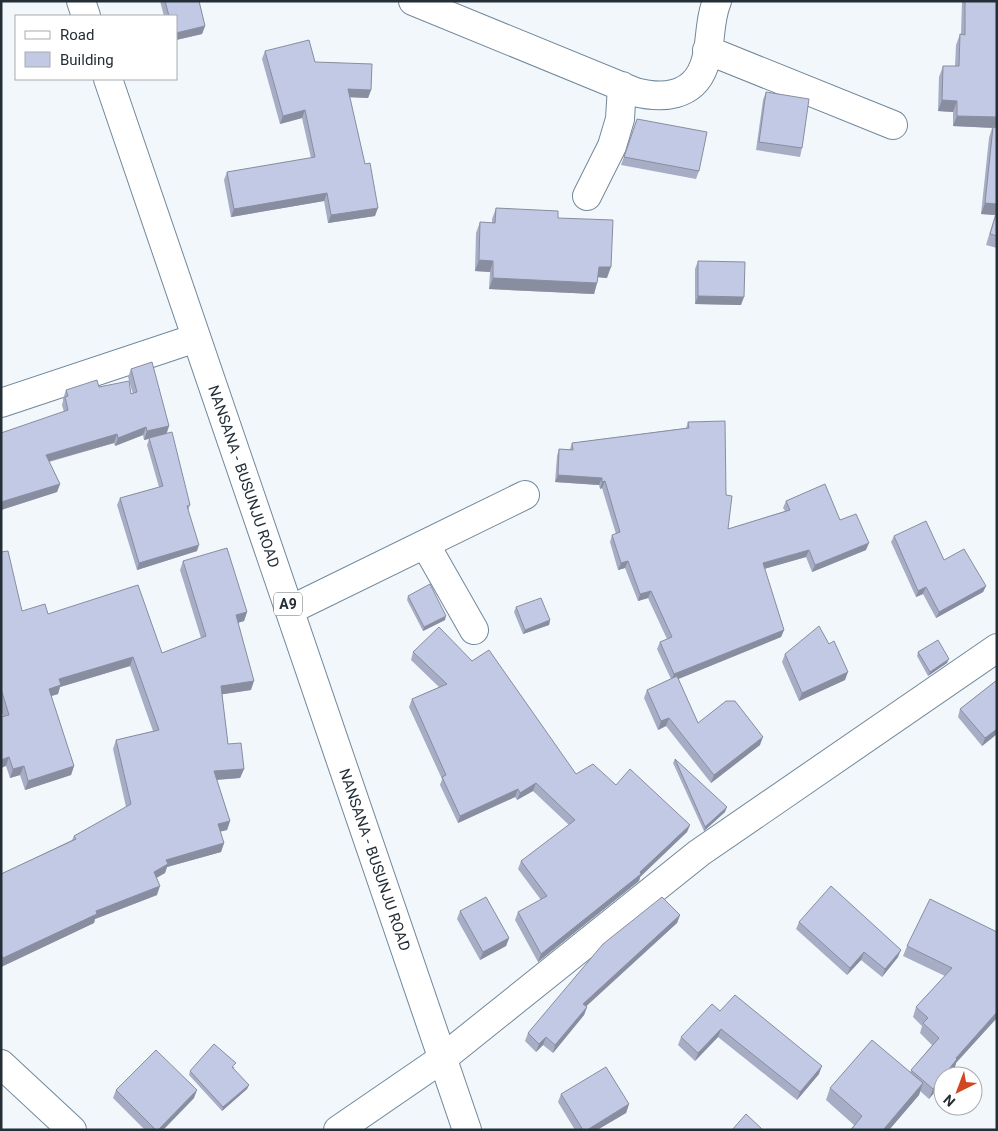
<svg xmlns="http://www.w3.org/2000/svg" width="998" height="1131" font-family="Roboto,sans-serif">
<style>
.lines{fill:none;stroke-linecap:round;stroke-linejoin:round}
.street-casing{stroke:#71889b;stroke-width:30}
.primary-casing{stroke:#71889b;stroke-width:30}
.street{stroke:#fff;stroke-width:28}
.primary{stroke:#fff;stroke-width:28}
.wall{fill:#a7adc4}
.shaded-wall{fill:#888da0}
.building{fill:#c2c9e4;stroke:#888da0}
.labels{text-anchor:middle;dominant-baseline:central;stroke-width:4.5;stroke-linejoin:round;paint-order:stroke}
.shield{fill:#fff;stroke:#666d72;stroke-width:1}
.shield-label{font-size:14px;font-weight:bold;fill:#242e36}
.street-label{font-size:15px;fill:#242e36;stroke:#fff}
</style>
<rect width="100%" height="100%" fill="#f2f7fb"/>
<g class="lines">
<g class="street-casing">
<path id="street" d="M413 1 635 92C662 99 693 97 704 66 712 46 708 22 717 1
M707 50 893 125
M587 196 612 146 620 119 622 86
M1 403 196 338
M425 544 474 630
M290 610 525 495
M1 1064 72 1130
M338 1130 443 1058 699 853 997 648"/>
</g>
<g class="primary-casing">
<g id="primary">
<path d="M81 1 86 16"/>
<path id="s1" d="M108 79 467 1130"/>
</g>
</g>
<use href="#street" class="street"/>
<use href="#primary" class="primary"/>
</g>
<path class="wall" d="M160 1H199L205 26 202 34 176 40V16H164Z
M962 1H997V248L986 245 995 215 981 214 989 138 992 128 953 126V112L938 111 939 77 943 66H955L956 45 960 34H961Z
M265 51 315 62 371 90 368 98 349 97 375 216 328 223 324 201 231 217 224 180 227 172 311 158 302 118 280 124 262 59Z
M766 92 802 148 800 157 756 150 763 100Z
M637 119 699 171 696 179 621 165Z
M496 208 558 218 607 278 598 277 597 283 594 294 489 289 490 272 475 271 476 233 480 222 492 223V219Z
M698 261 741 305 695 304V269Z
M131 369 169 426 167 433 190 505 188 511 197 551 137 570 117 505 120 498 159 487 147 445 149 439 144 440 143 435 115 446 114 443 49 462 60 484 57 492 1 510 64 412 62 405 63 401V399L66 390 99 387 133 394 128 377Z
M688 422 726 495 728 529 785 511 783 508 786 501 840 520 866 550 812 572 806 557 764 569 784 630 781 637 678 679 698 723 760 745 711 783 666 726 658 730 644 698 647 690 671 679 657 649 660 642 667 639 648 598 638 601 625 568 618 570 610 542 612 535 616 534 602 488 600 489 599 485 555 482 557 456 559 449H570L572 443 686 428Z
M894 536 944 560 986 586 983 592 936 618 923 594 916 597 891 542Z
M1 552 22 611 48 614 162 653 201 638 180 570 183 561 247 612 244 621 238 623 251 690 222 694 228 744 244 769 240 778 217 780 230 821 227 830 220 831 224 843 221 852 167 867 165 873 156 878 157 895 95 919 94 923 1 967V874L72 840 74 836 126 807 113 749 116 740 153 731 130 666 60 687 58 694 51 696 74 766 71 775 25 790 20 775 10 778 6 766 3 716 1 709Z
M408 596 445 620 423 631 407 600Z
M516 607 550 620 549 625 523 634 514 612Z
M413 652 576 774 616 785 690 825 687 832 640 877 639 881 538 962 515 920 518 912 541 900 518 869 521 861 569 825 533 791 517 800 515 797 458 823 440 785 442 779 409 707 412 699 439 687 411 660Z
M918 652 947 663 928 676 917 656Z
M785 654 845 680 799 701 782 662Z
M997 680V734L982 746 958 717 960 709Z
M675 759 725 812 704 831 673 763Z
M460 911 509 938 506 946 480 960 457 919Z
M680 915 677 923 586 1006 587 1007 584 1015 553 1053 543 1045 536 1052 525 1041 528 1033Z
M799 922 898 957 882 977 861 960 847 975 796 929Z
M997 932 954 1070 948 1076H943V1082L929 1099 920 1091 919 1095 889 1130H850L854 1125 826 1100 830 1088 910 1072 932 1045 920 1033 922 1026 913 1017 916 1007 945 976 903 956 907 946Z
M720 1011 819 1074 797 1100 718 1037 695 1061 678 1045 681 1037Z
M235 1067 233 1069 249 1085 247 1089 222 1111 189 1075 190 1071Z
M116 1090 194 1098 163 1130H145L113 1098Z
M561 1094 629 1104 626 1113 597 1130H575L558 1102Z"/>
<path class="shaded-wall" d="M205 26 202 34 176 40V33Z
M348 89 371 90 368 98 345 97Z
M942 100 957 101 953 112 938 111Z
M305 110 302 118 280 124 283 116Z
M957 116 997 117V128L953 126Z
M327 193 324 201 231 217 234 209Z
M985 203 997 204V210L995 215 981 214Z
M378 208 375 216 328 223 331 215Z
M479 260 493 261 490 272 475 271Z
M599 267H611L607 278 595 277Z
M493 278 597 283 594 294 489 289Z
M698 296 744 297 741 305 695 304Z
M169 426 166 434 144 440 147 431Z
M146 427 143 435 115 446 118 438Z
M117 434 114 443 43 463 46 455Z
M558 475 602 478 599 485 555 482Z
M605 481 602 488 600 489 602 482Z
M60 484 57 492 1 510V502Z
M869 543 866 550 812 572 815 565Z
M199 545 197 551 137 570 139 563Z
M809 550 806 557 760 570 763 563Z
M628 561 625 568 618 570 621 563Z
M986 586 983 592 936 618 939 612Z
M926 587 923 594 916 597 918 591Z
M651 591 648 598 638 601 640 594Z
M247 612 244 621 233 624 236 615Z
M446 616 445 620 423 631 424 627Z
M550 620 549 625 523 634 525 630Z
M784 630 781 637 671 682 674 674Z
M133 657 130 666 60 687 58 694 45 698 49 689 59 679Z
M949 659 947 663 928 676 930 672Z
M848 672 845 680 799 701 802 693Z
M254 681 251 690 218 695 221 686Z
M669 718 666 726 658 730 661 721Z
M997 729V734L982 746 985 738Z
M763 737 760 745 711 783 714 775Z
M9 757 6 766 1 768V760Z
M24 766 20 775 10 778 13 769Z
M74 766 71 775 25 790 28 781Z
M244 769 240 778 211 780 214 771Z
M536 783 533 791 517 800 520 793Z
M518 789 515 797 458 823 460 816Z
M727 807 725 812 704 831 705 827Z
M230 821 227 830 215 833 218 824Z
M690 825 687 832 640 877 639 881 538 962 541 954 640 872Z
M224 843 221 852 167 867 165 873 151 881 154 872 166 860Z
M160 886 157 895 95 919 94 923 1 967V964L3 958 96 911Z
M680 915 677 923 580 1012 583 1004Z
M509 938 506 946 480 960 483 952Z
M901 950 898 957 882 977 885 969Z
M864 952 861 960 847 975 850 968Z
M587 1007 584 1015 553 1053 555 1045Z
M997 1012V1018L956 1063 954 1070 948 1076H944L956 1058Z
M721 1029 718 1037 695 1061 698 1053Z
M546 1037 543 1045 536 1052 539 1044Z
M822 1066 819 1074 797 1100 800 1092Z
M943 1077V1082L929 1099 933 1089Z
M923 1083 919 1095 889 1130H883Z
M249 1085 247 1089 222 1111 223 1107Z
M197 1090 194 1098 163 1130H158Z
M629 1104 626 1113 597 1130H587Z"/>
<path class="building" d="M165 1H199L205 26 176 33V16H169Z
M965 1H997V117L957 116V101L942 100 943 66H959L960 34 965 35Z
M309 40 315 62 372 64 371 90 348 89 365 164 370 163 378 208 331 215 327 193 234 209 227 172 315 157 305 110 283 116 265 51Z
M766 92 809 99 802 148 759 142Z
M637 119 707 132 699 171 624 157Z
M993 127 997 128V204L985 203Z
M496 208 558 211V218L613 220 611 267H599L597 283 493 278V261L479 260 480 222 495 223Z
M997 211V236L990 234Z
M698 261 745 262 744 297 698 296Z
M152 362 169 426 147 431 146 427 118 438 117 434 46 455 60 484 1 502V433L68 410 65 397 68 396 66 390 97 380 99 387 129 381 131 394 137 392 131 369Z
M725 421 726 495 732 496 728 529 790 510 786 501 825 484 840 520 856 514 869 543 815 565 809 550 763 563 784 630 674 674 660 642 672 637 651 591 640 594 628 561 621 563 612 535 620 532 605 481 602 482V478L558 475 559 449 573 450 572 443 689 428 688 422Z
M172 432 190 505 187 506 199 545 139 563 120 498 163 486 149 438Z
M926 521 944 560 964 549 986 586 939 612 926 587 918 591 894 536Z
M227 548 247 612 236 615 254 681 221 686 228 744 241 743 244 769 214 771 230 821 218 824 224 843 166 860 168 864 154 872 160 886 96 911 97 914 3 958 1 954V874L76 839 74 836 131 804 116 740 159 730 133 657 59 679 61 685 49 689 74 766 28 781 24 766 13 769 9 757 1 760V717L9 715 1 689V552L8 551 22 611 45 604 48 614 138 585 162 653 206 636 183 561Z
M430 584 446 616 424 627 408 596Z
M541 598 550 620 525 630 516 607Z
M819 626 829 644 834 641 848 672 802 693 785 654Z
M439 627 472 661 489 650 576 774 593 764 616 785 630 769 690 825 640 872 641 874 541 954 518 912 547 896 521 861 575 820 536 783 520 793 518 789 460 816 442 777 446 775 412 699 447 684 413 652Z
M938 640 949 659 930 672 918 652Z
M677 676 698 723 726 701H735L763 737 714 775 669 718 661 721 647 690Z
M997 680V729L985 738 960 709Z
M675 759 727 807 705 827Z
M831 886 901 950 885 969 864 952 850 968 799 922Z
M486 897 509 938 483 952 460 911Z
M662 897 680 915 583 1004 587 1007 555 1045 546 1037 539 1044 528 1033 603 944Z
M930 899 997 932V1012L956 1058 957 1059 933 1089 911 1070 939 1038 923 1023 928 1018 916 1007 952 968 907 946Z
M735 995 822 1066 800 1092 721 1029 698 1053 681 1037 712 1004 720 1011Z
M872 1040 923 1083 883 1130H851L862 1116 830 1088Z
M214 1044 236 1063 232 1067 249 1085 223 1107 190 1071Z
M156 1050 197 1090 158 1130H156L116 1090Z
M606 1067 629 1104 587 1130H583L561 1094Z
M746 1114 763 1130H732Z"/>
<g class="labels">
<rect class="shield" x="274" y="592.5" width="28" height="23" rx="4"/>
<g class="shield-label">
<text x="288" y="604">A9</text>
</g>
<g class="street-label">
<text stroke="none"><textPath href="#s1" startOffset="420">NANSANA - BUSUNJU ROAD</textPath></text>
<text stroke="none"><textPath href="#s1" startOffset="825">NANSANA - BUSUNJU ROAD</textPath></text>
</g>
</g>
<rect width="998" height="1131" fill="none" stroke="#242e36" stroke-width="5"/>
<rect x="15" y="15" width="162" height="65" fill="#ffffff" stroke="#a7abaf"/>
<rect x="25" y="31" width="25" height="8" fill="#ffffff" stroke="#a7abaf"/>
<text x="60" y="40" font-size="15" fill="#242e36">Road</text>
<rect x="25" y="52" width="25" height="15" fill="#c2c9e4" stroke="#a7abaf"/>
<text x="60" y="65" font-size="15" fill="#242e36">Building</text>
<g transform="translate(958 1091) rotate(222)"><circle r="24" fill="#ffffff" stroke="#a7abaf"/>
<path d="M0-4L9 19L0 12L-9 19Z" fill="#d04721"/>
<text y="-8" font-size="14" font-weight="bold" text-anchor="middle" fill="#242e36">N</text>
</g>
</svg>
